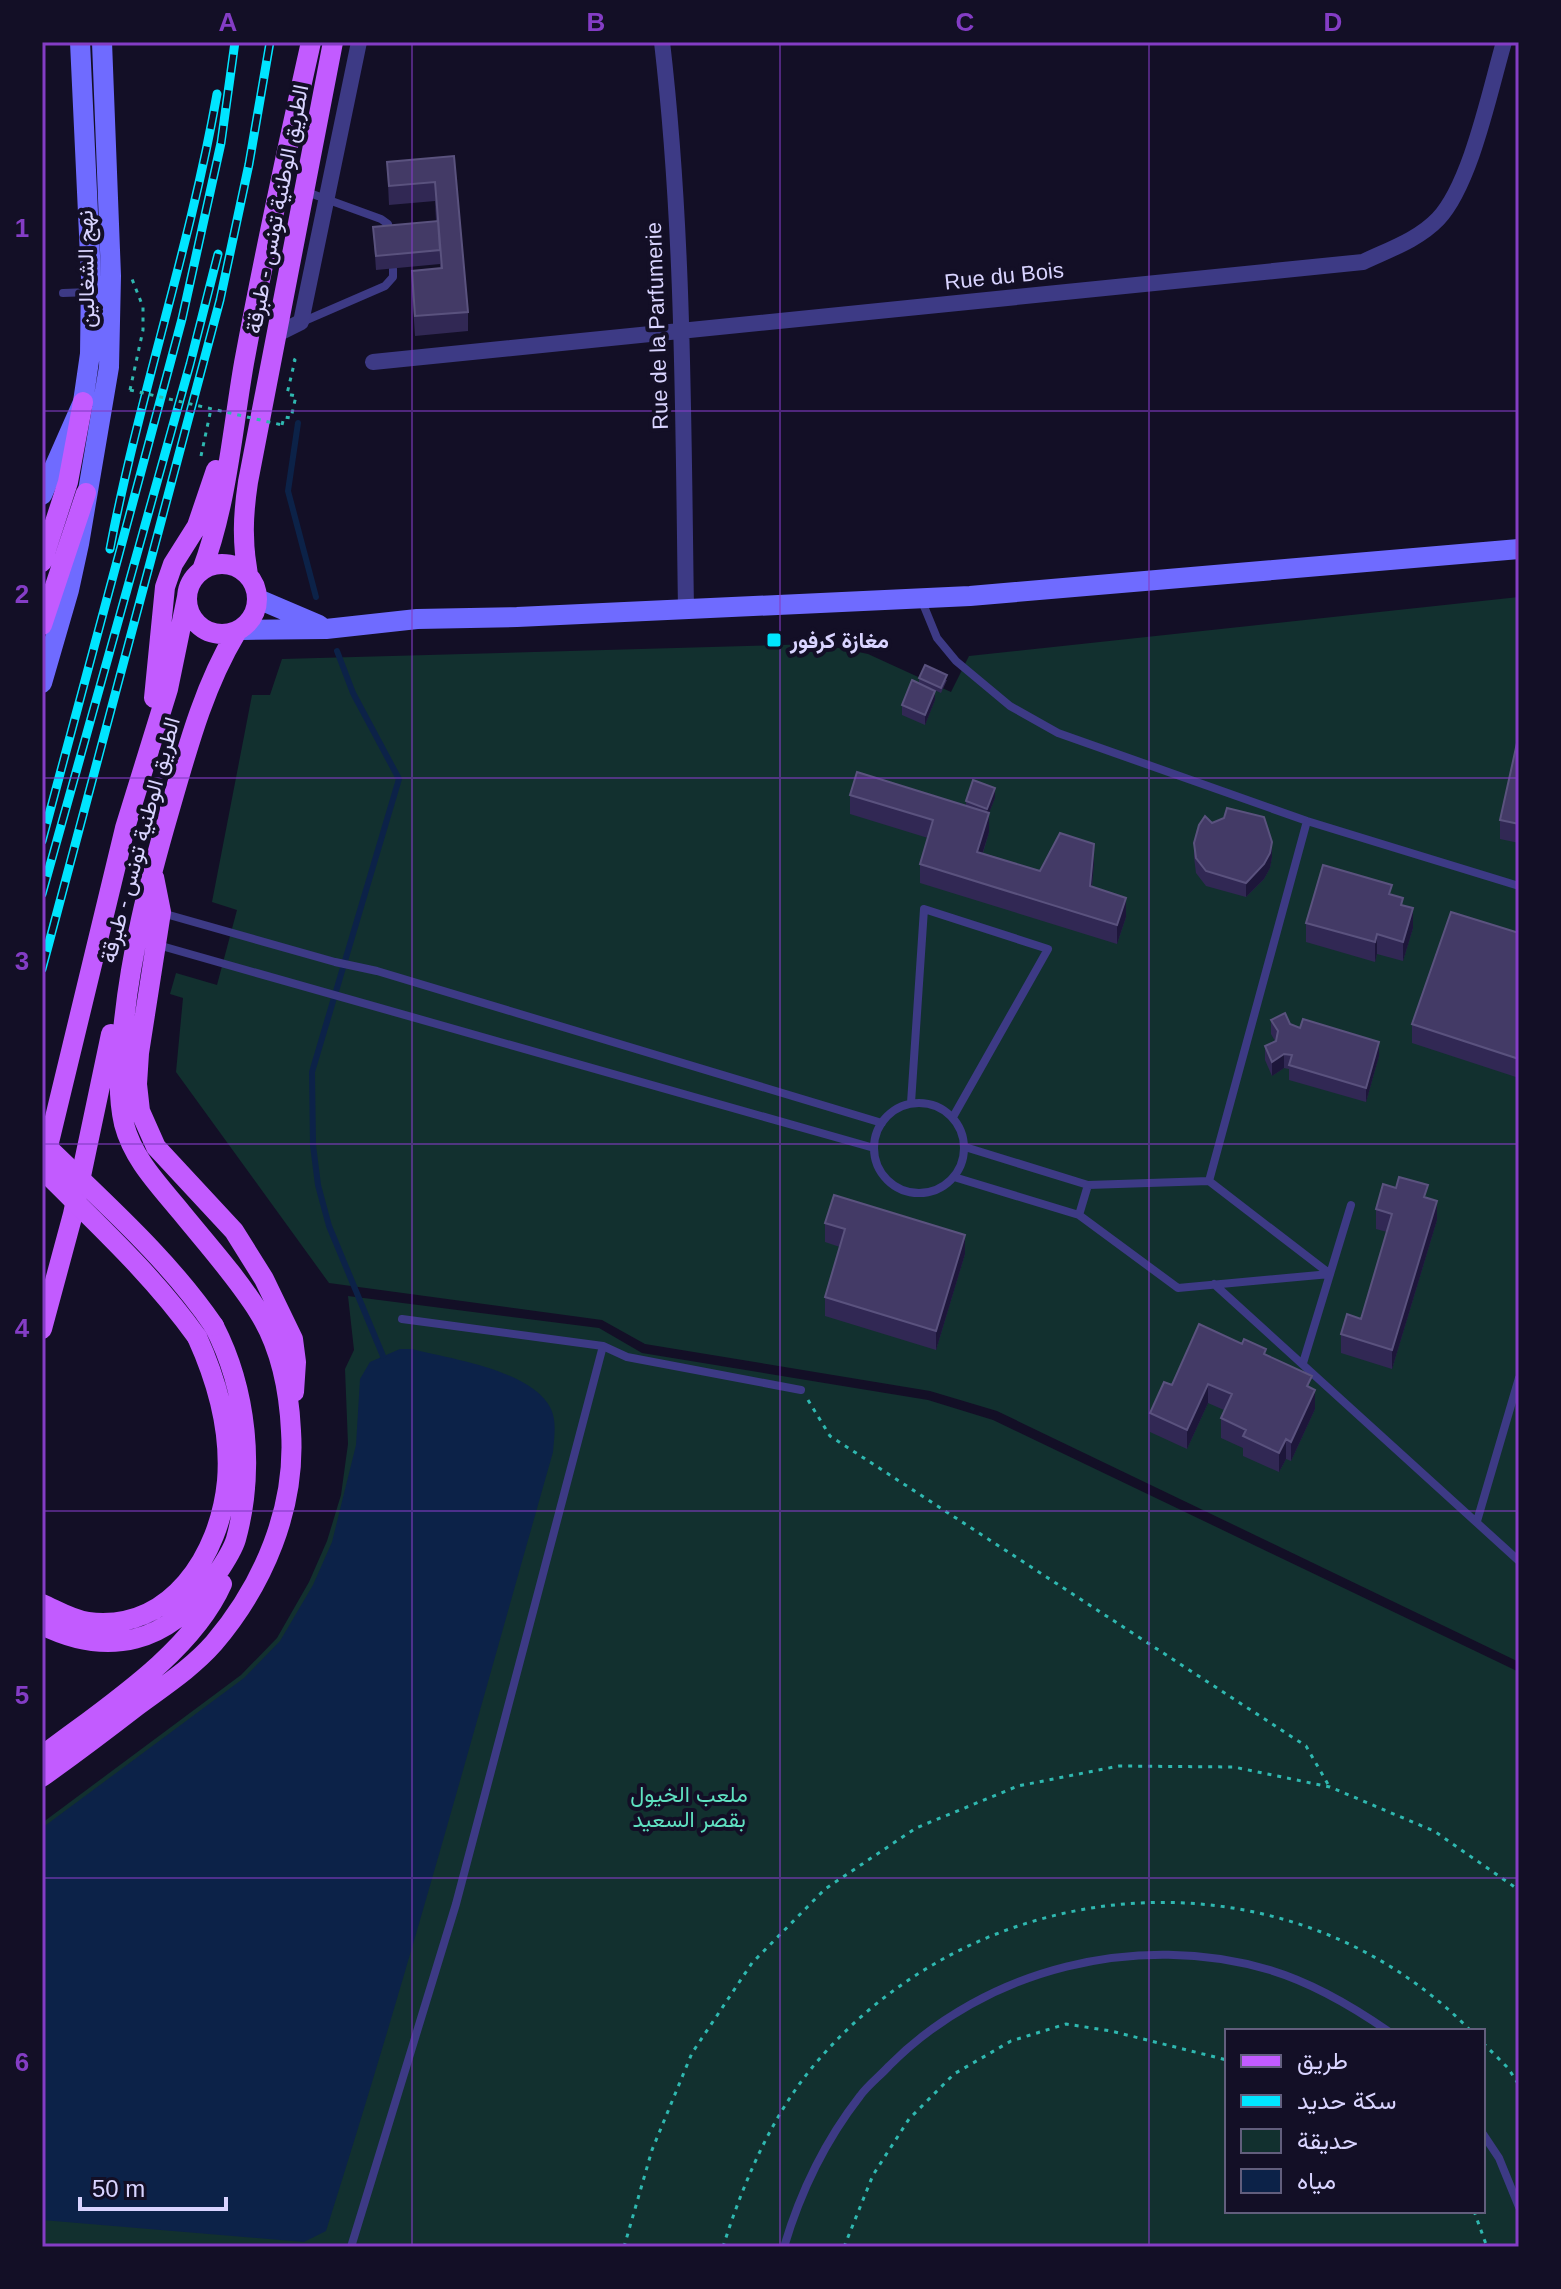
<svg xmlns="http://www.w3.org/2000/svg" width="1561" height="2289" font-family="Helvetica,Vazirmatn,sans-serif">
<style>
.green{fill:#12302f;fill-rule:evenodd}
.water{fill:#0c2248}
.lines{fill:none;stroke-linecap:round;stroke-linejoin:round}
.stream{stroke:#0c2248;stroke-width:6}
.path{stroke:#2fb8b0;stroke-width:3;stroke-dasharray:4 6;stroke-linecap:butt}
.lane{stroke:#3d3a85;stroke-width:8}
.street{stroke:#3d3a85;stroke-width:16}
.secondary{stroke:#6f6bff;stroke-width:20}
.primary{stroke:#c25bff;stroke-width:20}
.rail-casing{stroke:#00e5ff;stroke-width:9}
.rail{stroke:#130f26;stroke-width:6;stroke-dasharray:18;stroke-linecap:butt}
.path-bridge{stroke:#2fb8b0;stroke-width:3;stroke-dasharray:4 6;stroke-linecap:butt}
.primary-bridge{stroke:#c25bff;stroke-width:20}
.wall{fill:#312854}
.shaded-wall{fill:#1d163a}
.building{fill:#433a66;stroke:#5a527e;stroke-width:2}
.grid{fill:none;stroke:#843dc5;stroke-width:2;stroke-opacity:0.55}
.poi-dot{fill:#00e5ff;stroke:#130f26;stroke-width:3}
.labels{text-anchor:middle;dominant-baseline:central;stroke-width:8;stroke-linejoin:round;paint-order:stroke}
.street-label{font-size:22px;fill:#d9d4ff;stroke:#130f26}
.poi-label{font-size:22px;font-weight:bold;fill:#d9d4ff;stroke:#130f26;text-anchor:start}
.park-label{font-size:22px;fill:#5fe0c0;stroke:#130f26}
.neatline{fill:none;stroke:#843dc5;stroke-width:3}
.grid-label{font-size:26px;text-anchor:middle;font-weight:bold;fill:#843dc5}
</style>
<rect width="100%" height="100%" fill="#130f26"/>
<path class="green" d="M1519 597V1662L997 1411 930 1391 645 1344 602 1320 329 1283 176 1072 183 998 170 994 176 973 217 985 237 910 212 902 252 695H270L282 659 819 644 868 654 951 692 969 656Z
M348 1296 599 1328 642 1353 928 1400 993 1420 1519 1672V2247H42V1823L241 1675 277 1638 309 1582 327 1541 341 1495 348 1444 345 1369 354 1350ZM1227 2031H1483V2211H1227Z"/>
<path class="water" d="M400 1349H412C451 1359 532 1370 551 1409 557 1422 554 1438 553 1452 479 1712 408 1973 326 2231L304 2242 42 2220V1828L244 1678 280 1641 313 1585 332 1542 356 1445 360 1379 370 1362Z"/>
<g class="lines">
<path class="stream" d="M298 423 288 491 316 597
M337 651 353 693 399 779 312 1072 313 1145 318 1185 329 1226 383 1356"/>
<path class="path" d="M130 390 143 330V307L132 279
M282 425 284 417 291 418 296 396 287 394 295 360 293 359
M201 456 211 409
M808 1400 830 1436 1306 1746 1329 1786
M1483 2043 1508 2068 1519 2085
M1474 2211 1487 2247
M624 2247 652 2150 692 2053 752 1963 825 1889 916 1828 1018 1786 1119 1766 1234 1767 1330 1787 1434 1831 1519 1890
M723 2247C743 2183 772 2115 815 2064 982 1866 1287 1844 1471 2031
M844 2247 873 2175 909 2119 954 2074 1011 2041 1066 2024 1111 2031 1227 2060"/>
<path class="lane" d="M304 191 381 219 388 224 391 235
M63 293 90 292
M302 322 385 286 393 277V269
M921 599 937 638 956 661 1010 706 1058 733 1307 821 1519 886
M162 913 335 962 377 971 882 1123
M158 945 874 1148
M911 1103 924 909 1048 949 953 1117
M874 1148a45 45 0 1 1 90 0a45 45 0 1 1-90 0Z
M965 1147 1088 1185 1209 1181 1330 1274
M954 1177 1079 1215 1178 1288 1330 1274
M1209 1181 1307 821
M1079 1215 1088 1185
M1214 1284 1519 1561
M402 1319 603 1346 627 1357 801 1390
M1303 1363 1351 1205
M1477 1521 1519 1378
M1483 2134 1499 2158 1519 2207
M351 2247 456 1904 603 1346
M784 2247C800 2193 825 2141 860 2096 868 2085 880 2076 889 2066 986 1968 1138 1931 1270 1970 1313 1983 1352 2006 1388 2031"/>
<path class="street" d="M662 42C684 230 683 420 686 609
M277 334 301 322 359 42
M373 362 1363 262C1388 250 1418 240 1438 219 1471 184 1490 90 1504 42"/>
<path class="secondary" d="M42 495 83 402 90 354 91 277 80 42
M258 599 319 625
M242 630 326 629 417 619 517 617 970 596 1519 549
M42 683 69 590 79 544 109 367 111 276 102 42"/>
<path class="primary" d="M42 562 68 482 83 402
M187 599a35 35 0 1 1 70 0a35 35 0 1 1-70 0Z
M202 570C227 504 232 432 244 363 264 255 287 149 311 42
M248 575C242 542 243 515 248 482L333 42
M42 625 86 493
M154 698 165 587 173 564 197 526 216 470
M154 877 161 912 139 1053 137 1084 140 1111 156 1147 234 1231 264 1279 293 1339 296 1362 294 1392
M44 1163 125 828 168 689 187 597
M42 1329 73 1214 111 1034
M42 1604C56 1610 72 1620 88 1622 171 1632 220 1555 227 1481 231 1432 217 1381 197 1337
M42 1625C109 1658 168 1643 212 1581 220 1569 232 1553 236 1539 255 1470 247 1390 214 1326
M42 1756C102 1710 191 1654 222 1584
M42 1777C74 1754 106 1730 137 1706 164 1686 192 1668 214 1643 264 1584 296 1508 291 1431 289 1389 281 1347 258 1311 236 1276 207 1244 181 1212 159 1185 133 1159 124 1124 117 1094 120 1061 123 1031 130 956 148 884 169 812 187 750 203 688 236 633"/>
<g class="rail-casing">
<path id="rail" d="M110 549C139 396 190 248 217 94
M42 841 182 319 221 143 235 42
M42 894 190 364 218 254
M42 969 220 300 249 164 270 42"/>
</g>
<use href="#rail" class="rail"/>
<path class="path-bridge" d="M130 390 282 425"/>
<path class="primary-bridge" d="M42 1142C102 1201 167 1257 214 1326
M42 1169C96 1223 153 1275 197 1337"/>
</g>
<path class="wall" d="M454 156 468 312V331L415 336 412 290V271L440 268V264L376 270 373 227 436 221 435 201 389 205 387 162Z
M919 678 947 680 941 693 919 683Z
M935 700 925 725 902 715V705Z
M1519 734V843L1500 839V820Z
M850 795 966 805V801L995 798 989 813V832L983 853 1040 871 1094 863 1092 887 1126 917 1117 944 920 883V864L928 838 850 814Z
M1212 823 1272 857 1270 868 1264 879 1246 897 1206 886 1196 873 1194 857V843Z
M1392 894 1403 906 1413 928 1403 961 1377 954 1375 962 1306 942V923Z
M1519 933V1078L1412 1043V1024Z
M1271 1020 1290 1024 1379 1056 1366 1102 1289 1080V1069L1284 1068 1272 1076 1265 1060V1046L1275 1041 1271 1034Z
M1428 1198 1437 1220 1392 1369 1341 1353V1334L1361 1319 1387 1232 1376 1229V1209Z
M825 1223 965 1254 936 1350 825 1316V1297L840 1247 825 1242Z
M1266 1355 1312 1388 1315 1409 1291 1461 1286 1459 1279 1472 1243 1456V1448L1221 1438V1418L1224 1410 1208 1403 1187 1449 1150 1432V1413L1172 1385Z"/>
<path class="shaded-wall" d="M935 691V700L925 725V715Z
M995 788V798L989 813V832L977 871V852L987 818V809Z
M1272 842V857L1270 868 1264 879 1246 897V883Z
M1094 844V863L1090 906V886Z
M1126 898V917L1117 944V925Z
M1413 908V928L1403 961V942Z
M1377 934V954L1375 962V942Z
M1379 1042V1056L1366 1102V1088Z
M1284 1054V1068L1272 1076V1062Z
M1437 1201V1220L1392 1369V1350Z
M965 1235V1254L936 1350V1331Z
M1208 1384V1403L1187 1449V1430Z
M1315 1390V1409L1291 1461V1442Z
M1286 1439V1459L1279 1472V1453Z"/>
<path class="building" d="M454 156 468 312 415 316 412 271 442 268 435 182 389 186 387 162Z
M438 221 440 250 376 256 373 227Z
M925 665 947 675 941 688 919 678Z
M912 680 935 691 925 715 902 705Z
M1519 734V824L1500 820Z
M857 772 989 813 977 852 1040 871 1060 833 1094 844 1090 886 1126 898 1117 925 920 864 933 820 850 795Z
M973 780 995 788 987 809 966 801Z
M1227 808 1264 817 1272 842 1270 853 1264 864 1246 883 1206 871 1196 858 1194 843 1199 825 1205 816 1212 823 1224 818Z
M1323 865 1392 885 1389 894 1403 898 1401 905 1413 908 1403 942 1377 934 1375 942 1306 923Z
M1451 912 1519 933V1059L1412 1024Z
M1285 1013 1290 1024 1300 1028 1303 1019 1379 1042 1366 1088 1289 1065 1292 1055 1284 1054 1272 1062 1265 1046 1276 1041 1278 1031 1271 1020Z
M1399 1177 1428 1185 1424 1197 1437 1201 1392 1350 1341 1334 1347 1314 1361 1319 1392 1214 1376 1209 1383 1184 1396 1188Z
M834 1195 965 1235 936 1331 825 1297 845 1229 825 1223Z
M1199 1324 1242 1344 1244 1339 1266 1349 1264 1354 1312 1376 1307 1386 1315 1390 1291 1442 1286 1439 1279 1453 1243 1436 1246 1430 1221 1418 1232 1394 1208 1384 1187 1430 1150 1413 1164 1382 1172 1385Z"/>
<path class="grid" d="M412 42V2247M780 42V2247M1149 42V2247M42 411H1519M42 778H1519M42 1144H1519M42 1511H1519M42 1878H1519"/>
<rect class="poi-dot" x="766" y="632" width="16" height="16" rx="4"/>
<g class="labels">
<g class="street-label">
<text transform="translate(277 209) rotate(-79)">الطريق الوطنية تونس - طبرقة</text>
<text transform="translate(86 269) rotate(-91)">نهج الشغالين</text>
<text transform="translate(1004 276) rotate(-6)">Rue du Bois</text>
<text transform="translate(657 326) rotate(-92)">Rue de la Parfumerie</text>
<text transform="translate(140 840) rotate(-75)">الطريق الوطنية تونس - طبرقة</text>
</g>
<g class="poi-label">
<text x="790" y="640">مغازة كرفور</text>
</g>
<g class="park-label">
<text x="689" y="1794">ملعب الخيول<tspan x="689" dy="25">بقصر السعيد</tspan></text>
</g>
</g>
<rect width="1561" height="2289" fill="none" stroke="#130f26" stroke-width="88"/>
<rect x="1225" y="2029" width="260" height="184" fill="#130f26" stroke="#625e7d" stroke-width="2"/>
<rect x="1241" y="2055" width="40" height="12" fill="#c25bff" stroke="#625e7d" stroke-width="2"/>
<text x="1297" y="2069" font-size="24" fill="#d9d4ff">طريق</text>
<rect x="1241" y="2095" width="40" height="12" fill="#00e5ff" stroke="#625e7d" stroke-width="2"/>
<text x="1297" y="2109" font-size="24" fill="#d9d4ff">سكة حديد</text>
<rect x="1241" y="2129" width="40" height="24" fill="#12302f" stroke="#625e7d" stroke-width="2"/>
<text x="1297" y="2149" font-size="24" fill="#d9d4ff">حديقة</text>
<rect x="1241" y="2169" width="40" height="24" fill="#0c2248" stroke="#625e7d" stroke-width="2"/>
<text x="1297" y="2189" font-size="24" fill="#d9d4ff">مياه</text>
<path d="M80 2197v12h146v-12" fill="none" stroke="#d9d4ff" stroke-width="4"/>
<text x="92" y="2197" font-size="24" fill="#d9d4ff" stroke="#130f26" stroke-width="6" paint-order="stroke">50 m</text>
<rect x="44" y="44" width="1473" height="2201" class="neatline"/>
<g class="grid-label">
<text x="228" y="31">A</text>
<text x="596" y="31">B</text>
<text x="965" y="31">C</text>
<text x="1333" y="31">D</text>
<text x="22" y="237">1</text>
<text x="22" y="603">2</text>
<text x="22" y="970">3</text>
<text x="22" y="1337">4</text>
<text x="22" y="1704">5</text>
<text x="22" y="2071">6</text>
</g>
</svg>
